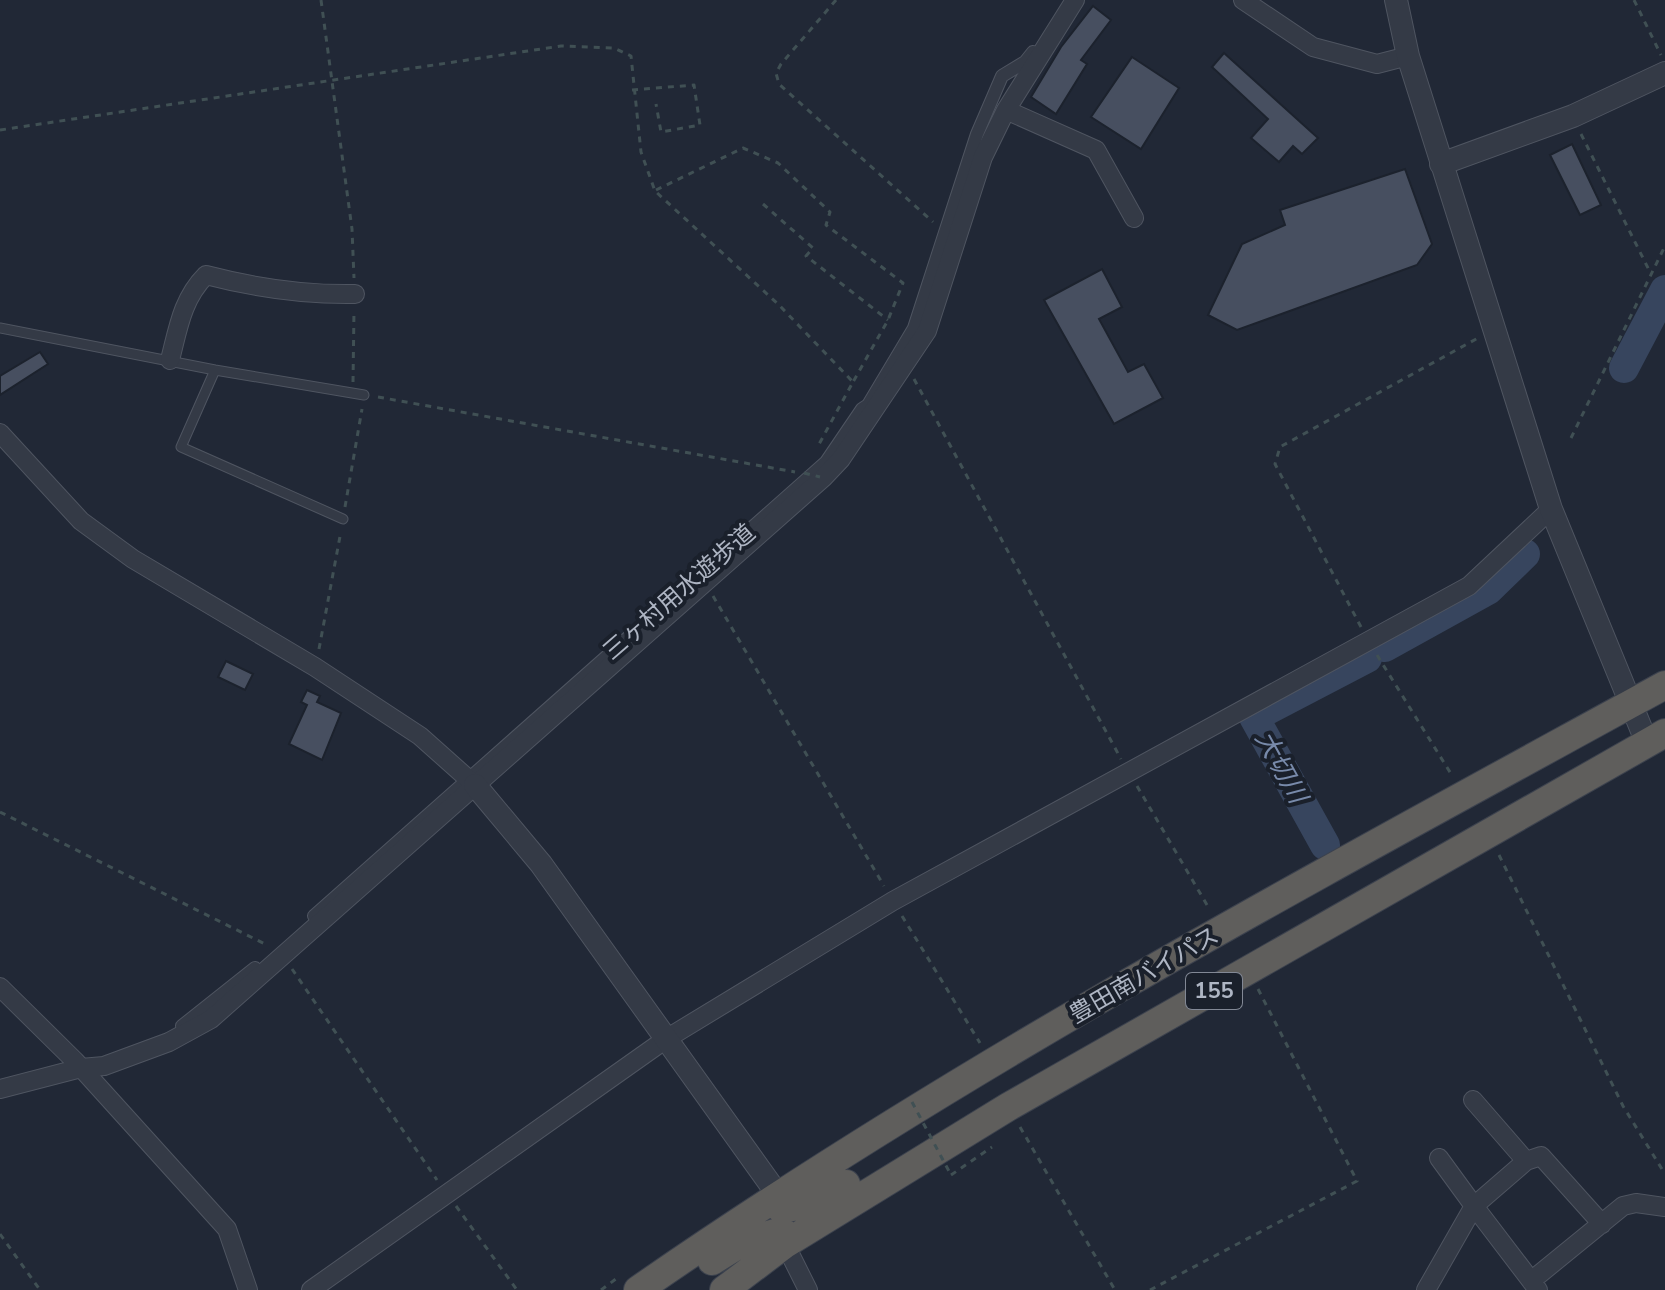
<svg xmlns="http://www.w3.org/2000/svg" width="1665" height="1290" font-family="'Nunito Sans','Noto Sans JP',sans-serif">
<style>
.lines{fill:none;stroke-linecap:round;stroke-linejoin:round}
.river{stroke:#37455e;stroke-width:30}
.building{fill:#474f60;stroke:#1c222d;stroke-width:2}
.service-casing{stroke:#4f5561;stroke-width:11}
.pedestrian-casing{stroke:#4f5561;stroke-width:14}
.minor-casing{stroke:#4f5561;stroke-width:20}
.tertiary-casing{stroke:#4f5561;stroke-width:24}
.trunk-casing{stroke:#3c424e;stroke-width:30}
.path{stroke:#405054;stroke-width:3;stroke-dasharray:6 6;stroke-linecap:butt}
.service{stroke:#343a46;stroke-width:9}
.pedestrian{stroke:#343a46;stroke-width:12}
.minor{stroke:#343a46;stroke-width:18}
.tertiary{stroke:#343a46;stroke-width:22}
.trunk{stroke:#5f5e5c;stroke-width:28}
.path-bridge{stroke:#405054;stroke-width:3;stroke-dasharray:6 6;stroke-linecap:butt}
.labels{text-anchor:middle;dominant-baseline:central;stroke-width:8;stroke-linejoin:round;paint-order:stroke}
.shield{fill:#1a202b;stroke:#828895;stroke-width:2}
.shield-label{font-size:22px;font-weight:bold;fill:#aeb5c3}
.street-label{font-size:24px;fill:#aeb5c3;stroke:#1a202b}
.water-label{font-size:26px;font-style:italic;fill:#788aaa;stroke:#1a202b}
</style>
<rect width="100%" height="100%" fill="#212836"/>
<g class="lines">
<path class="river" d="M1624 368 1665 290
M1385 647 1488 590 1525 554
M1325 845 1254 717 1367 658"/>
</g>
<path class="building" d="M1093 6 1111 20 1081 60 1087 64 1056 114 1031 97 1061 47Z
M1224 53 1318 138 1302 154 1293 146 1279 162 1251 138 1268 119 1212 67Z
M1132 57 1179 88 1141 149 1091 117Z
M1572 144 1601 205 1580 215 1550 155Z
M1405 169 1432 244 1417 265 1237 330 1208 315 1242 244 1285 225 1280 210Z
M1102 269 1122 307 1099 319 1128 372 1144 364 1163 398 1114 424 1044 300Z
M40 352 48 364 0 395V376Z
M226 661 253 674 245 690 218 677Z
M307 690 320 696 317 702 341 713 322 760 289 744 307 705 301 702Z"/>
<g class="lines">
<g class="service-casing">
<path id="service" d="M0 328 215 370 364 395
M215 370 181 447 343 519"/>
</g>
<g class="pedestrian-casing">
<path id="pedestrian" d="M314 916 826 462 862 409 868 405 914 328 977 134 1002 76 1025 62 1033 52
M182 1026 255 968"/>
</g>
<g class="minor-casing">
<path id="minor" d="M1243 0 1313 47 1377 64 1408 56
M1006 110 1096 150 1134 218
M170 360C178 329 182 299 206 275 256 288 303 295 355 294
M0 433 81 521 133 559 315 667 420 736 475 785
M0 987 75 1061 227 1229 248 1290
M0 1089 81 1068 104 1066 169 1042 211 1019 823 478 841 459 927 331 983 157 1006 110 1075 0
M1473 1100 1526 1161
M1439 1158 1474 1206 1526 1161 1541 1156 1602 1224
M785 1244 808 1290
M1531 1281 1623 1206 1636 1203 1665 1207
M311 1290 666 1039 893 901 1469 586 1551 509
M1426 1290 1474 1206 1538 1290"/>
</g>
<g class="tertiary-casing">
<path id="tertiary" d="M1396 0 1408 56 1551 509 1647 743
M1441 164 1573 116 1665 73
M475 785 541 864 778 1195 781 1211"/>
</g>
<g class="trunk-casing">
<path id="trunk" d="M781 1209 816 1203 846 1184
M712 1261 741 1243 782 1231
M638 1290C965 1063 1317 876 1665 685
M724 1290 785 1244 1008 1107 1665 733"/>
</g>
<path class="path" d="M321 0 352 229 354 278
M836 0 781 64 776 73 779 84 933 222
M1634 0 1661 55
M632 90 694 85 700 125 661 132 656 104
M0 130 561 46 614 48 631 56 641 152 655 191 779 305 853 382 818 446
M1581 134 1651 274
M656 190 743 148 778 163 830 212 826 225 903 283 888 320 853 382
M763 204 813 248 806 256 888 320
M914 379 1121 759
M353 382 354 310
M378 397 795 472
M1571 438 1665 246
M345 507 362 409
M713 596 884 886
M1361 627 1275 464 1280 447 1478 338
M319 649 341 531
M1377 655 1453 777
M1137 786 1210 910
M0 812 267 945
M1499 855 1623 1106 1665 1174
M902 916 980 1043
M292 969 437 1180
M1020 1127 1115 1290
M951 1175 992 1147
M456 1206 517 1290
M0 1234 40 1290
M601 1290 620 1276
M1150 1290 1357 1181 1258 989"/>
<use href="#service" class="service"/>
<use href="#pedestrian" class="pedestrian"/>
<use href="#minor" class="minor"/>
<use href="#tertiary" class="tertiary"/>
<use href="#trunk" class="trunk"/>
<path class="path-bridge" d="M804 473 820 477
M912 1102 951 1175"/>
</g>
<g class="labels">
<rect class="shield" x="1186" y="973" width="56" height="36" rx="6"/>
<g class="shield-label">
<text x="1214" y="991">155</text>
</g>
<g class="street-label">
<text transform="translate(679 592) rotate(-41)">三ヶ村用水遊歩道</text>
<text transform="translate(1144 975) rotate(-30)">豊田南バイパス</text>
</g>
<g class="water-label">
<text transform="translate(1281 767) rotate(61)">大切川</text>
</g>
</g>
</svg>
